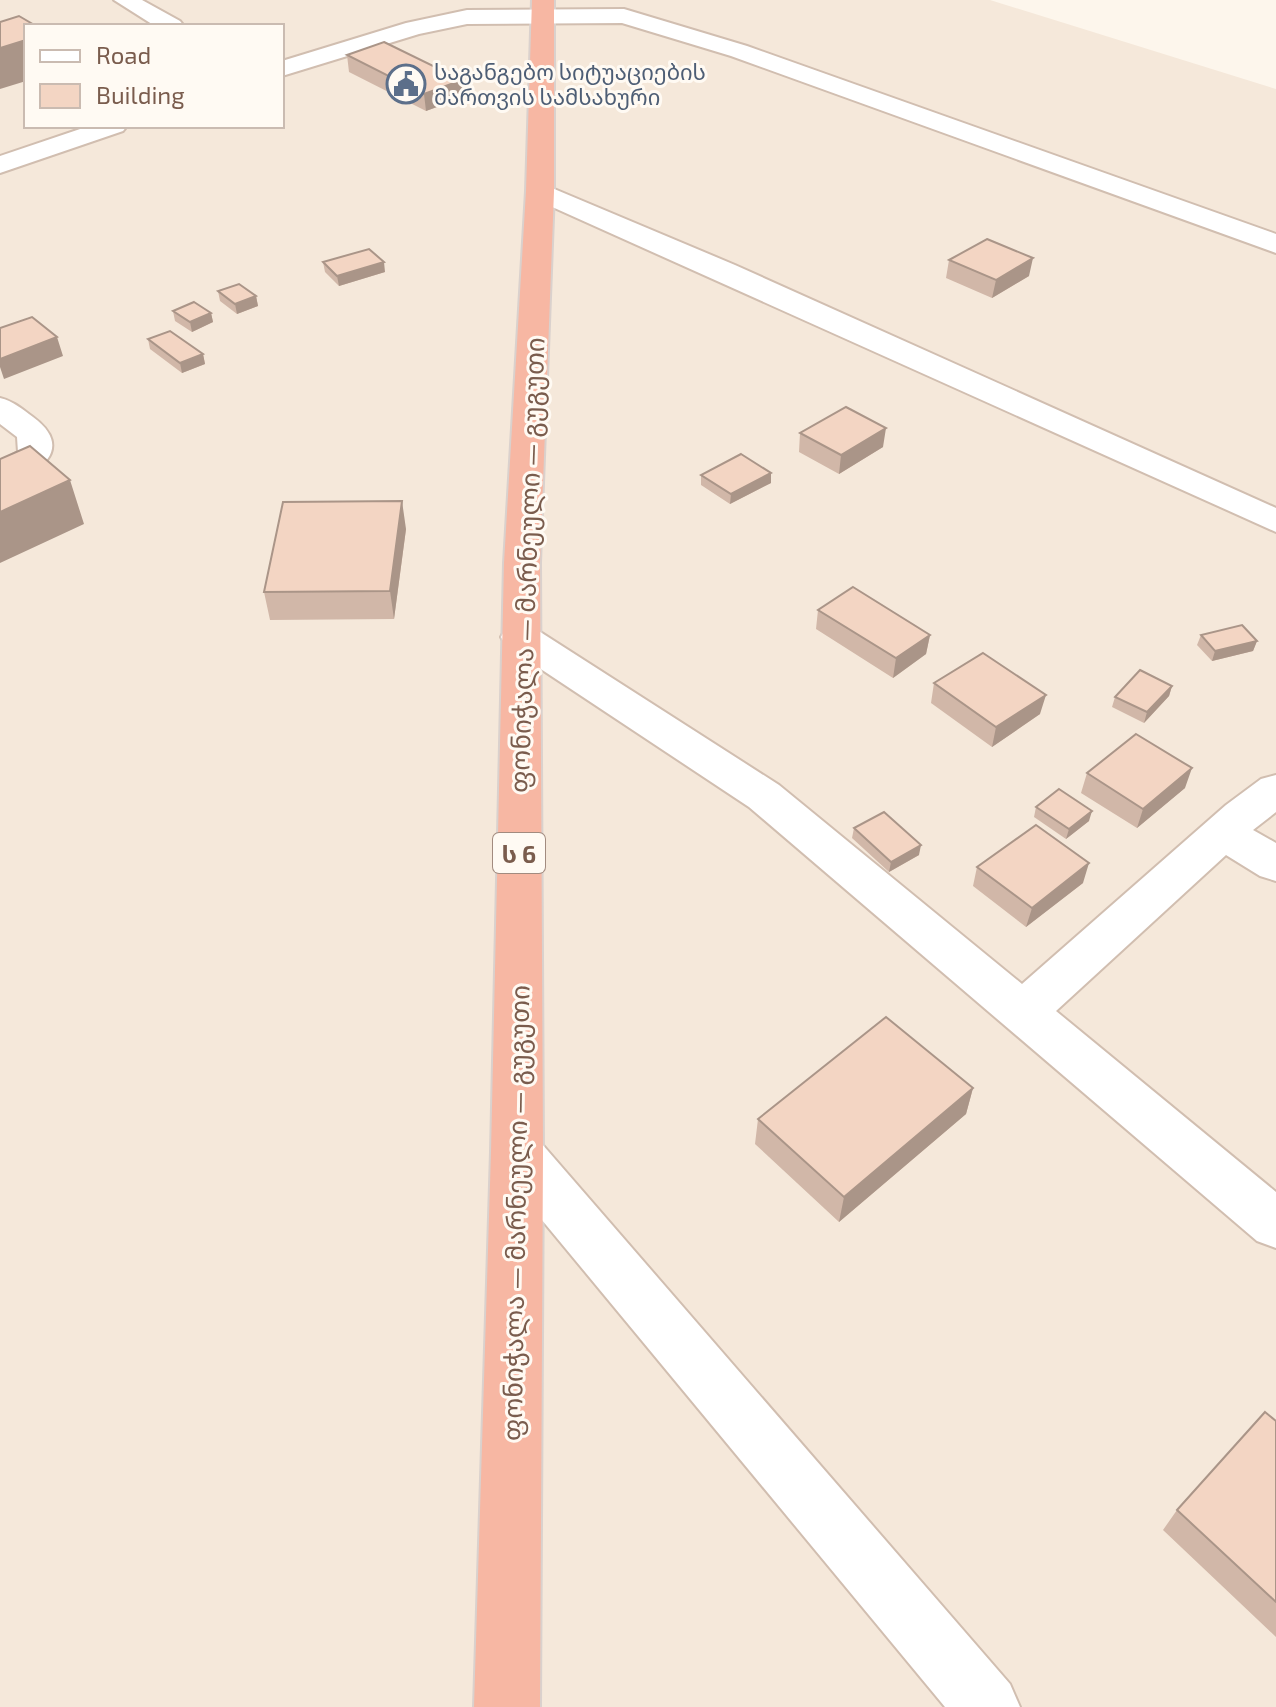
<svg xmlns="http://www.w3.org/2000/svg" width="1276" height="1707" font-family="'Exo 2','Noto Sans Georgian',sans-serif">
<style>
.residential{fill:#f5e8da;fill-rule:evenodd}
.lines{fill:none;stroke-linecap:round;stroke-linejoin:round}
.street-casing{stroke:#d1beb0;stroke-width:4}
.highway-casing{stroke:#dad1cd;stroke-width:4}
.street{fill:#fff;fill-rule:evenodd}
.highway{fill:#f7b7a3;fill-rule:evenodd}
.wall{fill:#d1b7a8}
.shaded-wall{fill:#aa9588}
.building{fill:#f3d5c3;stroke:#aa9588;stroke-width:2}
.labels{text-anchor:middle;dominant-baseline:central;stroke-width:6;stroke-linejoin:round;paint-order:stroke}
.far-service-label{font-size:22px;fill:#4e5e75;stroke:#fffaf3;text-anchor:start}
.shield{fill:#fffaf3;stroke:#a28b7f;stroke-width:2}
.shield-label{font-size:24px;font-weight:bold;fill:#7a5c4d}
.street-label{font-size:26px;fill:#7a5c4d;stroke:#fffaf3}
</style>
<rect width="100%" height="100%" fill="#fdf6ec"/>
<path class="residential" d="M0 0H990L1276 89V1707H0ZM26 26H282V126H26Z"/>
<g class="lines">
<g class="street-casing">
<path id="street" d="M114 0H142L180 21 184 26H155Z
M624 9 747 46 1276 234V253L731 56 622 23 467 24 419 34 282 76V61L406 23 467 10Z
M89 126H127L123 131 0 173V156Z
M540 183 735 265 1276 508V532L530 197 526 191 530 185Z
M0 398C13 401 22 409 33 417 77 449 37 477 0 486V462L18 452 17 437 0 424Z
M520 624 534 628 779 785 1022 984 1226 805 1261 779 1276 775V812L1253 830 1276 843V881L1260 876 1226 855 1056 1011 1276 1192V1248L1257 1241 749 807 506 646 501 637 506 628Z
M517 1130 535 1136 1010 1684 1020 1707H945L499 1168 491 1152 499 1136Z"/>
</g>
<g class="highway-casing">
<path id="highway" d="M532 0H554V191L540 563 543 1152 540 1707H474L491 1152 504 563 526 191Z"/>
</g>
<use href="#street" class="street"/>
<use href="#highway" class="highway"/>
</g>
<path class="wall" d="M347 55 464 97 426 111 349 72Z
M949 260 1029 276 992 298 946 278Z
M323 262 385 272 339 286 325 272Z
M218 291 256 296 258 306 237 314 220 301Z
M173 311 211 313 213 322 192 332 175 321Z
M148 339 203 354 205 364 182 373 150 349Z
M800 433 883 447 839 474 799 452Z
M771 473V483L730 504 701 485V475Z
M406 529 394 619 270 620 264 592Z
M818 610 930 635 926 654 893 678 816 629Z
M1201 635 1257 641 1253 651 1212 661 1197 645Z
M934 683 1040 714 992 747 931 703Z
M1172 686 1169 696 1144 723 1112 707 1115 697Z
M1087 773 1185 788 1137 828 1081 793Z
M1036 807 1089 821 1066 839 1034 817Z
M854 828 919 855 889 872 852 838Z
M977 867 1083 883 1026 927 973 886Z
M973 1088 966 1114 839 1222 755 1144 758 1119Z
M1276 1421V1637L1163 1530 1177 1510Z"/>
<path class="shaded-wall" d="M26 40V81L0 89V48Z
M462 80 464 97 426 111 424 94Z
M1033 258 1029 276 992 298 996 280Z
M384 262 385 272 339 286 337 276Z
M256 296 258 306 237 314 235 304Z
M211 313 213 322 192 332 190 322Z
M57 337 63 356 4 379 0 367V359Z
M203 354 205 364 182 373 180 363Z
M886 428 883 447 839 474 841 455Z
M771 473V483L730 504 731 494Z
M70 480 84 524 0 563V512Z
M402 501 406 529 394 619 390 591Z
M930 635 926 654 893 678 896 658Z
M1257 641 1253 651 1212 661 1215 651Z
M1172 686 1169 696 1144 723 1147 712Z
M1046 695 1040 714 992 747 996 727Z
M1192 768 1185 788 1137 828 1143 809Z
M1092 811 1089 821 1066 839 1069 829Z
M921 845 919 855 889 872 891 862Z
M1089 863 1083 883 1026 927 1032 908Z
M973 1088 966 1114 839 1222 844 1197Z"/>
<path class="building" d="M19 16 36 26H26V40L0 48V22Z
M384 42 462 80 424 94 347 55Z
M987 239 1033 258 996 280 949 260Z
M369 249 384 262 337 276 323 262Z
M239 284 256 296 235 304 218 291Z
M194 302 211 313 190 322 173 311Z
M32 317 57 337 0 359V328Z
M170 331 203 354 180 363 148 339Z
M846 407 886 428 841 455 800 433Z
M30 446 70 480 0 512V459Z
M741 454 771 473 731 494 701 475Z
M402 501 390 591 264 592 283 502Z
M853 587 930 635 896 658 818 610Z
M1242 625 1257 641 1215 651 1201 635Z
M983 653 1046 695 996 727 934 683Z
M1140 670 1172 686 1147 712 1115 697Z
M1136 734 1192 768 1143 809 1087 773Z
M1059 789 1092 811 1069 829 1036 807Z
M884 812 921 845 891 862 854 828Z
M1036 825 1089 863 1032 908 977 867Z
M886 1017 973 1088 844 1197 758 1119Z
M1265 1412 1276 1421V1602L1177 1510Z"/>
<defs>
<g id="civic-ring" transform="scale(2)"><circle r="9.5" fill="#fffaf3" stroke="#5c6f8a" stroke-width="1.5"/><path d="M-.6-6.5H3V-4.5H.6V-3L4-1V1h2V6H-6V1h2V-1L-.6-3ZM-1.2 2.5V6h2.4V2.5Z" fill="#5c6f8a"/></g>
</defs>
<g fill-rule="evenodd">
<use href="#civic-ring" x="406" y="84"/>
</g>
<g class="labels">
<g class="far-service-label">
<text x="434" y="71">საგანგებო სიტუაციების<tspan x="434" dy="25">მართვის სამსახური</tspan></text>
</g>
<rect class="shield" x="493" y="833" width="52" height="40" rx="6"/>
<g class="shield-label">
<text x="519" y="853">ს 6</text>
</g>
<g class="street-label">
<text transform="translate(526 565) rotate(-88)">ფონიჭალა — მარნეული — გუგუთი</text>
<text transform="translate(515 1213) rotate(-89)">ფონიჭალა — მარნეული — გუგუთი</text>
</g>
</g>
<rect x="24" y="24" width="260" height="104" fill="#fffaf3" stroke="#cabbb1" stroke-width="2"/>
<rect x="40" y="50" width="40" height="12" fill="#ffffff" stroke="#cabbb1" stroke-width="2"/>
<text x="96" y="64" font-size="24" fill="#7a5c4d">Road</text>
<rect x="40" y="84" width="40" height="24" fill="#f3d5c3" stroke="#cabbb1" stroke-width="2"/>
<text x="96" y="104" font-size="24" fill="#7a5c4d">Building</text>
</svg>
